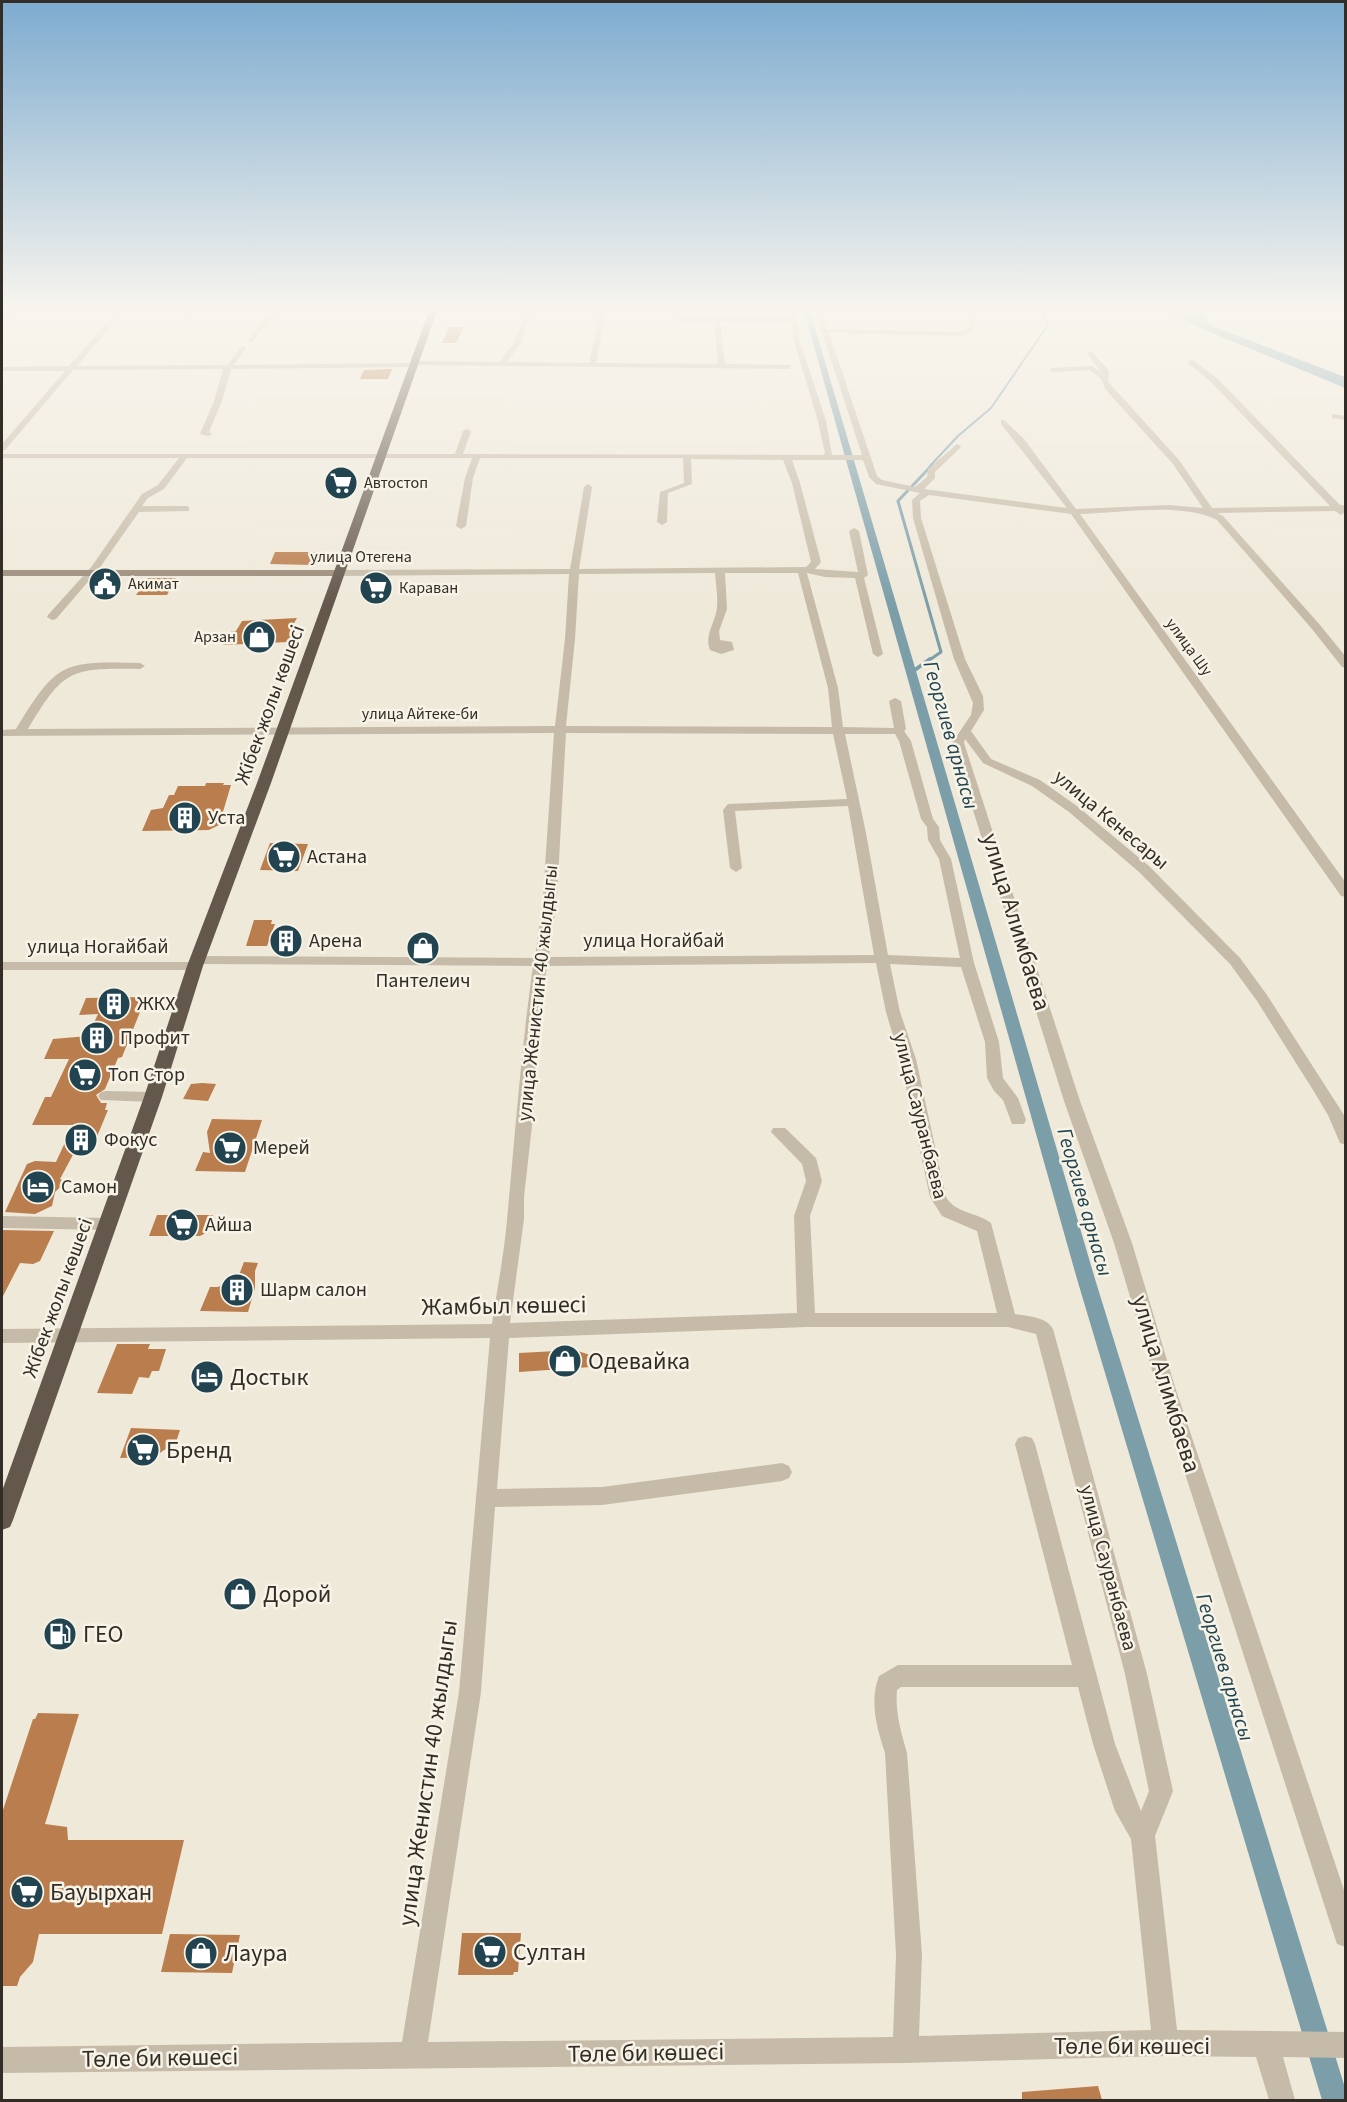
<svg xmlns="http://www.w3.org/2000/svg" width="1347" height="2102" font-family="'Source Sans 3',sans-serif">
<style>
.water{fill:#7c9ea9}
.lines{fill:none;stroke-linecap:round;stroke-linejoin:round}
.stream-far2{stroke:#7c9ea9;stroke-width:2}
.stream-far1{stroke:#7c9ea9;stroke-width:3}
.stream{stroke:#7c9ea9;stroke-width:4}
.canal{fill:#7c9ea9;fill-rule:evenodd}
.building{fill:#ba7d4d}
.minor{fill:#c6bba8;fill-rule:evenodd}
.secondary{fill:#998b79;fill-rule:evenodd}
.trunk{fill:#64584c;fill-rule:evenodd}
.labels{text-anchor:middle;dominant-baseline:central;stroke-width:5;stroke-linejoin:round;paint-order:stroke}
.far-poi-label{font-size:16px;fill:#332d27;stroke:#f7f3e6;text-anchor:start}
.far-street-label{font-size:16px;fill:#332d27;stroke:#f7f3e6}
.street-label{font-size:20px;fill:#332d27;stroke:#f7f3e6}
.poi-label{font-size:20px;fill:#332d27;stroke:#f7f3e6;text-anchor:start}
.water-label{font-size:21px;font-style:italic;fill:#214450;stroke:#f7f3e6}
.near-street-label{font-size:24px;fill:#332d27;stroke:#f7f3e6}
.near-poi-label{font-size:24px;fill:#332d27;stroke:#f7f3e6;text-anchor:start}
</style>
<rect width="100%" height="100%" fill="#efe9da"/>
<path class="water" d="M1169 311H1202L1212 326 1345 377V388L1191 324Z"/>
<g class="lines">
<path class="stream-far2" d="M930 466 958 436 991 408 1048 325 1041 311"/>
<path class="stream-far1" d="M928 661 941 652 898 501 932 465"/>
<path class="stream" d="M912 672 930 659"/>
<path class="canal" d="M804 311H810L1095 1279 1346 2091V2100H1322L1077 1279Z"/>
</g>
<path class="building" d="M449 327H464L456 343H442Z
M392 369 388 379H360L364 370Z
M275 552H319L316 561 312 565 270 564Z
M148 578H176L167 595H136Z
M373 581 388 582 384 593H368Z
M297 618 290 630 293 631 288 642 223 645 230 632 236 631 242 621Z
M206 783H224L223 785H231L219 825 209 830 142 831 151 810 163 808 169 795H174L178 786H205Z
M270 843 308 844 298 871 260 870Z
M254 920H272L271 924H275L267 946H246Z
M146 997 122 1057 118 1058 105 1089 96 1095 101 1103H107L105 1110H108L91 1151H75L60 1179 66 1182 55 1192 52 1206 35 1214 5 1212 27 1164 35 1161 56 1162 73 1125H32L45 1097H51L69 1059H44L53 1039 88 1036 98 1014 79 1015 86 998Z
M202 1083 216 1084 208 1101 183 1099 191 1084Z
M212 1119 262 1120 245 1172 195 1171 203 1152 210 1153 207 1132Z
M157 1215H213L208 1232 200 1236H149Z
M2 1230 54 1231 40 1261 33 1264 20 1263 2 1298Z
M244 1262 258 1263 255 1271V1288L248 1312 200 1311 210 1287H218L225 1283H236Z
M117 1344H150L148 1349H166L159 1371H152L149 1378 139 1377 132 1394 97 1393Z
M575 1350 590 1355 591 1367 519 1372V1353Z
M131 1428 180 1430 176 1442 154 1457 120 1458Z
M38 1713 79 1714 45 1824 67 1827 68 1840H184L162 1934H39L33 1962 20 1977 17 1986H2V1813L33 1719H35Z
M462 1933H521L518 1972H514L513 1975H458Z
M170 1934 240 1935 232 1973 161 1972Z
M1098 2086 1102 2100H1022V2092Z"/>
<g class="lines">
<path class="minor" d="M117 311H124L77 366 227 365 242 346 246 348 234 365 411 363 415 361 499 362 514 343 525 311H531L521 343 507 362 589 363 600 311H606L596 363 718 364 714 322H682L673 319 672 311H678V317L682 318H790L788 311H794L799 324V338L826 421 832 455H862L815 311H821L827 329 961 332 970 323 968 320 971 318 976 323 969 333 962 336 829 333 877 476 882 480 915 487 927 477 928 469 957 444 961 446 960 448 935 472V478L924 489 1067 508 1001 424V420H1004L1024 439 1076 509 1169 505 1203 508 1173 464 1106 390 1101 379 1090 370 1053 372 1049 370 1053 368 1092 366 1101 372 1087 353 1091 351 1109 371 1108 381 1112 386 1179 460 1212 508 1330 506 1210 381 1188 363 1191 359 1216 377 1340 505H1346L1345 512 1341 515 1335 511 1218 513 1223 516 1320 625 1346 657V668L1342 667 1312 629 1217 520C1183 502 1119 513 1080 514L1346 883V897L1341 896 1071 514 929 495 920 501 921 518 965 659 983 696 984 710 971 731 991 759 1040 780 1077 806 1149 866 1240 958 1267 995 1344 1115 1346 1145 1340 1143 1328 1115 1313 1090 1257 1001 1230 964 1139 872 1069 812 1032 786 983 763 965 739 964 743 1080 1101 1132 1243 1175 1387 1346 1896V1947L1337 1944 1334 1935 1157 1387 1114 1243 1064 1101 952 743 971 715 973 703 954 659 913 518 912 500 920 493 876 484 869 477 863 460H792L800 483 821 562 815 569 858 572 849 531 854 528 859 531 868 575 864 578 883 654 878 657 873 654 855 578 825 577 807 573 838 688 843 727 894 728 889 701 895 698 901 701 906 729 904 731 911 741 933 819 939 827 940 840 951 859 974 963 999 1042 1003 1078 1018 1098 1026 1120 1024 1124H1012L1003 1100 994 1091 987 1078 985 1042 961 967 890 964 900 1012 916 1059 946 1197C956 1214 977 1212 991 1223L1015 1314C1028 1316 1047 1317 1053 1329L1147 1674 1173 1791 1155 1836 1177 2030 1346 2032V2058L1283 2057 1295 2100H1269L1256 2057 1165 2056 906 2063 2 2073V2047L402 2042 459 1692 490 1338 2 1343V1329L492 1324C497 1289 504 1255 507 1220 515 1135 521 1050 533 966L201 964 200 969 195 970H2V962H191L192 957 197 956 535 958 543 897 554 733 2 736V730L16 729C57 662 62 661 140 663L145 666 140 669C70 668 64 669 28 729L555 726 565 639 569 574 339 576 334 573 339 570 570 569 584 487 588 484 592 487 579 569 806 567 811 562 792 483 783 460 691 459 692 484 668 493 667 522 662 525 657 522 660 492 684 483 683 458H480L473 478 466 526 461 529 456 526 465 478 472 458H187L164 489 148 498 142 506H186L189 507V511L139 512 98 570 56 619 52 620 47 617 48 615 92 566 142 494 158 485 179 458H2V454H455L463 431 467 429 471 431 463 454 823 455 825 453 818 421 793 338 792 322H720L725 364 792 365 789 369 418 365 415 367 231 369 222 401 209 432 212 434 208 436 200 434 214 401 223 369 73 370 5 450H2V444L65 371H2V367L69 366ZM715 573C716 584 718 597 717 608 715 623 704 636 710 650L721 654 734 650 732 642 720 640 719 631 727 609 725 573H798L828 688 832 727 566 726 575 639 579 574ZM566 733 833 734 847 799 728 804 723 810 730 868 736 872 742 868 735 811 848 806 874 955 549 957 557 897ZM845 734H895L899 741 921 819 927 827 928 840 939 859 960 958 888 955 866 833ZM876 963 886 1012 900 1059 930 1197 942 1216 977 1231 997 1313H815L810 1216 822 1181 816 1158 785 1128H773L771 1132 802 1164 806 1181 794 1216 797 1313 510 1323 524 1219V1197L536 1090 537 1041 547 966ZM806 1327H1008L1036 1334 1125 1674 1149 1791 1141 1811 1115 1744 1035 1444 1032 1438 1025 1436 1018 1438 1015 1444 1072 1665H898L879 1676C869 1702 877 1728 885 1753L896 1955 893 2037 428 2042 481 1692 495 1507 602 1505 782 1481 789 1478 792 1472 789 1466 782 1463 602 1487 497 1489 509 1338ZM901 1687H1078L1093 1744 1115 1811 1131 1839 1151 2030 919 2036 922 1955 907 1753C901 1732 895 1712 897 1690Z
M187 311H193L188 316 185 314Z
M270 311H277L252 342H248Z
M5 315 10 316 2 327V320Z
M1332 414 1346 416V420L1332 418Z
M106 1091 153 1092 158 1093 161 1097 158 1101 153 1102 101 1100 98 1096 101 1092Z
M2 1216 107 1218 113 1219 115 1224 113 1229 107 1230 2 1228Z"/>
<path class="secondary" d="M2 570H339L344 573 339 576H2Z"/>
<path class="trunk" d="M429 311H437L271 783 203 966 162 1097 13 1520 10 1527 2 1530V1491L144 1097 187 966 257 783Z"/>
</g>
<linearGradient id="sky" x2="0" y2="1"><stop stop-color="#7dabcf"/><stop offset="0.51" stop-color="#f8f5ee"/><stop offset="1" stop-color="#f8f5ee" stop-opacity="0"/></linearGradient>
<rect width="1347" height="605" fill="url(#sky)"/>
<defs>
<g id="supermarket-disc" transform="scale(1.725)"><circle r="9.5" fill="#214450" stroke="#f7f3e6"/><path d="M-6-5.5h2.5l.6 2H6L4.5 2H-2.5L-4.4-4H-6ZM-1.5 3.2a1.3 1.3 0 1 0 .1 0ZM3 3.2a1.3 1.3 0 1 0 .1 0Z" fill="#fff"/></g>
<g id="civic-disc" transform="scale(1.725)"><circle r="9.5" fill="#214450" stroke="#f7f3e6"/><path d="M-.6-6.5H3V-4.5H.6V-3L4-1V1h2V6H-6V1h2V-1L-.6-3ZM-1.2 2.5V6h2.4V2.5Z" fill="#fff"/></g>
<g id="shop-disc" transform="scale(1.725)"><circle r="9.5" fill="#214450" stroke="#f7f3e6"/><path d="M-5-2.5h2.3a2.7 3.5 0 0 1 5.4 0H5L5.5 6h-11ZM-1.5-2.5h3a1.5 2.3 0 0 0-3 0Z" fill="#fff"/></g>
<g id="building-disc" transform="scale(1.725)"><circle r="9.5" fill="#214450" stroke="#f7f3e6"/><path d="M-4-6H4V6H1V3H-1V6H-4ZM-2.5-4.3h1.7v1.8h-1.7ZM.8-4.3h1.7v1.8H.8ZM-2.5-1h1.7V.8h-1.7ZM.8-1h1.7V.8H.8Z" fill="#fff"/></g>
<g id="hotel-disc" transform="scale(1.725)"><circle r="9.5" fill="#214450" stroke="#f7f3e6"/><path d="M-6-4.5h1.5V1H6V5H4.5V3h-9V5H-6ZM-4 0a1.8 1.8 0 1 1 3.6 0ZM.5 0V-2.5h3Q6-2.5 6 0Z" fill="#fff"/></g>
<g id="fuel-disc" transform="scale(1.725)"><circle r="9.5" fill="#214450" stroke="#f7f3e6"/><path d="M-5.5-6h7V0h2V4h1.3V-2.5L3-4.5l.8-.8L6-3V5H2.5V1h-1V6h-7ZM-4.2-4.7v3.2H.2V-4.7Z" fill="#fff"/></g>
</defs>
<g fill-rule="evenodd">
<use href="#supermarket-disc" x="341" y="483"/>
<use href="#civic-disc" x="105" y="584"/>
<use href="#supermarket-disc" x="376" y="588"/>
<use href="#shop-disc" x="259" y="637"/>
<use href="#building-disc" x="185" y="818"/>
<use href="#supermarket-disc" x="284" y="857"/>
<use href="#building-disc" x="286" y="941"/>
<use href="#shop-disc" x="423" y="948"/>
<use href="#building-disc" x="114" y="1004"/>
<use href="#building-disc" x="97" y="1038"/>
<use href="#supermarket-disc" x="85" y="1075"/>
<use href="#building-disc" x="81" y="1140"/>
<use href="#supermarket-disc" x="230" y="1148"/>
<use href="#hotel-disc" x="38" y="1187"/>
<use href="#supermarket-disc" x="182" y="1225"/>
<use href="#building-disc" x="237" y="1290"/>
<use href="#shop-disc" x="565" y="1361"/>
<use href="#hotel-disc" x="207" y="1377"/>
<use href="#supermarket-disc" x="143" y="1450"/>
<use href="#shop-disc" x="240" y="1594"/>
<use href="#fuel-disc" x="60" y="1634"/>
<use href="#supermarket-disc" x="27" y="1892"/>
<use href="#supermarket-disc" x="490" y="1952"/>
<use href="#shop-disc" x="201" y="1953"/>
</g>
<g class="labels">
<g class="far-poi-label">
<text x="364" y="483">Автостоп</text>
<text x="128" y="584">Акимат</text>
<text x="399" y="588">Караван</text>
<text x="236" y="637" text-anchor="end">Арзан</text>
</g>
<g class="far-street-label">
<text x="361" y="557">улица Отегена</text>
<text transform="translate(1189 647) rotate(54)">улица Шу</text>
<text x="420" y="714">улица Айтеке-би</text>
</g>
<g class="street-label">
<text transform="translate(270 705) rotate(-70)">Жібек жолы көшесі</text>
<text transform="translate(1111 820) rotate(40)">улица Кенесары</text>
<text x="654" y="941">улица Ногайбай</text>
<text x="98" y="947">улица Ногайбай</text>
<text transform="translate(538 993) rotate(-84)">улица Женистин 40 жылдыгы</text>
<text transform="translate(920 1116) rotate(76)">улица Сауранбаева</text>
<text transform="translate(58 1298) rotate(-70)">Жібек жолы көшесі</text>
<text transform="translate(1108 1568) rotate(75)">улица Сауранбаева</text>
</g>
<g class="poi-label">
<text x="208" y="818">Уста</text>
<text x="307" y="857">Астана</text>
<text x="309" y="941">Арена</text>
<text x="423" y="981" text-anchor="middle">Пантелеич</text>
<text x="137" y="1004">ЖКХ</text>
<text x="120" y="1038">Профит</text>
<text x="108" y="1075">Топ Стор</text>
<text x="104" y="1140">Фокус</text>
<text x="253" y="1148">Мерей</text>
<text x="61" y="1187">Самон</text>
<text x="205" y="1225">Айша</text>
<text x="260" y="1290">Шарм салон</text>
</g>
<g class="water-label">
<text transform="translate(951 735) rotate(74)">Георгиев арнасы</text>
<text transform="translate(1085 1202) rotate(74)">Георгиев арнасы</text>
<text transform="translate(1225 1667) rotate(73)">Георгиев арнасы</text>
</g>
<g class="near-street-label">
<text transform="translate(1016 922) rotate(73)">улица Алимбаева</text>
<text transform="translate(504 1306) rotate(-1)">Жамбыл көшесі</text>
<text transform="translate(1166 1384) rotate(73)">улица Алимбаева</text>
<text transform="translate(428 1773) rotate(-82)">улица Женистин 40 жылдыгы</text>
<text x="1132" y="2046">Төле би көшесі</text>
<text transform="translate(646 2053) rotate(-1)">Төле би көшесі</text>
<text transform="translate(160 2058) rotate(-1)">Төле би көшесі</text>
</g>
<g class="near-poi-label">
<text x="588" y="1361">Одевайка</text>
<text x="230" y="1377">Достык</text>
<text x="166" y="1450">Бренд</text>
<text x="263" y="1594">Дорой</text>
<text x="83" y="1634">ГЕО</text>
<text x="50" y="1892">Бауырхан</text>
<text x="513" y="1952">Султан</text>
<text x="224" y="1953">Лаура</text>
</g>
</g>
<rect width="1347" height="2102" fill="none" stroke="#332d27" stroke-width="6"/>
</svg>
